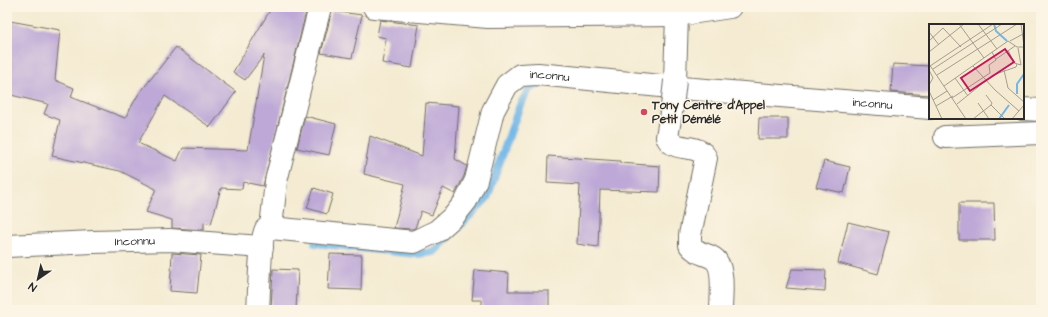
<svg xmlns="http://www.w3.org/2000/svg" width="1048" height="317" font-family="'Architects Daughter',sans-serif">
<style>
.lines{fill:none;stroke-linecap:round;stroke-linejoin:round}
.stream{stroke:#71b7e8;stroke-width:8}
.building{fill:#bda8d7}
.minor-casing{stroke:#716e65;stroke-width:24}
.minor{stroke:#fff;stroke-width:22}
.minor-bridge-casing{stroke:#716e65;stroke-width:24;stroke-linecap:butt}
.minor-bridge{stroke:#fff;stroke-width:22}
.poi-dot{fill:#d1495b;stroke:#fcf5e5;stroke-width:1.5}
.labels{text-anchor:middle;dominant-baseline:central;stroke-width:3;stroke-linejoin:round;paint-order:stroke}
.street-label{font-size:12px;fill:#2b2b2b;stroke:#fcf5e5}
.poi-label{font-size:12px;font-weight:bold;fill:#2b2b2b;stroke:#fcf5e5;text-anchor:start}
.inset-river{fill:none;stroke:#71b7e8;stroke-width:2}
.inset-road{fill:none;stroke:#a49e8f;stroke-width:1}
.view{fill:#c2185b;fill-opacity:0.15;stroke:#c2185b;stroke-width:2}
.inset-edge{fill:none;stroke:#2b2b2b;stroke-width:2}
</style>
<rect width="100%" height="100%" fill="#fcf5e5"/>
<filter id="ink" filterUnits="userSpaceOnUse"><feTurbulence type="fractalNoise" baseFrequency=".025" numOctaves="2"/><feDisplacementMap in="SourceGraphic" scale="8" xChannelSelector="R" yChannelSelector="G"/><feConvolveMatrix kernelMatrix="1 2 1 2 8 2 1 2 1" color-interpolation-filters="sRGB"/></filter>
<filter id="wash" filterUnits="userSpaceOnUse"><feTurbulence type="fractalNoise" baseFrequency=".012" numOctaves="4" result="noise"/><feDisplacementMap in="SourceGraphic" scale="16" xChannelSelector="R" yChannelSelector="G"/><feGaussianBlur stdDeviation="0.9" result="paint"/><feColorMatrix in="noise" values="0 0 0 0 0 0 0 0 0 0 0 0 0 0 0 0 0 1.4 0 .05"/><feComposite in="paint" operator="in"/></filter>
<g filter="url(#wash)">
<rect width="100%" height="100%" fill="#f4ebd2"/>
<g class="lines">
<path class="stream" d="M315 243 417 254 434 252 487 198 520 105 530 88 547 81"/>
</g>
<g id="blocks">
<path class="building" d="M272 7H285L306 12 263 186 243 182 242 189 221 188 211 224 204 222V230L172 228V220L146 212 156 189 120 171 52 156 60 120 44 114 48 104 7 94V45L10 21 60 30 55 80 74 88 71 97 125 118 138 95 176 47 236 92 210 127 165 96 138 143 177 161 183 148 248 150 264 55 245 80 233 72Z
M332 11 362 15 352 58 321 53Z
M380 20 419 25 412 68 382 63 386 38 377 36Z
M893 64 930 66V95L891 92Z
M426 103 459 106 455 159 467 166 464 176 455 194 443 188 432 215 421 211 415 228 412 229 394 228 405 184 364 174 370 136 422 156Z
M305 116 336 124 329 155 297 148Z
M759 118H788V139H758Z
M548 156 620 161V163L660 166 659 192 600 190 598 247 577 244 580 185 547 183Z
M824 161 850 167 844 193 816 187Z
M314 188 333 194 327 214 307 208Z
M959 203H994L995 240H959Z
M848 222 889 232 878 274 838 263Z
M172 253 201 255 197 293 170 291Z
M330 254 362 255 361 290 328 289Z
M273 269 298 270 296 310H271Z
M792 269 826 270 825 291 786 288Z
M475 270 509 273 508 291H549V310H482V300H472Z"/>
</g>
</g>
<g filter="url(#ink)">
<use href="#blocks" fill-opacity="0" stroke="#716e65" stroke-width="1"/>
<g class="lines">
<g class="minor-casing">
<g id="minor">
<path d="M374 7 488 17 677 15 730 7"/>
<path d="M675 81 677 15 675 7"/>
<path d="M672 107 667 137C674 153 698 142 706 158L690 235V245C696 253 703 253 711 257 726 263 721 296 721 310"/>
<path d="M1023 109 1041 110"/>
<path d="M945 137 1041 133"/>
<path d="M271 228 276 181 320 7"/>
<path id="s1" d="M7 246 93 242 170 240 262 247"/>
<path id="s2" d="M258 310C259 297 260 236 266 229L271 228 414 242 437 231 454 216 466 201 476 180 493 111 507 85 520 75 538 74 681 88 930 108"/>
</g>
</g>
<use href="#minor" class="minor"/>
<g class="minor-bridge-casing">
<path id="minor-bridge" d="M672 107 675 81"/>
</g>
<use href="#minor-bridge" class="minor-bridge"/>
</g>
</g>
<circle class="poi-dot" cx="644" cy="112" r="4"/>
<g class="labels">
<g class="street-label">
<text stroke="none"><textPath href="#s2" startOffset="468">inconnu</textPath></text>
<text stroke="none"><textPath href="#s2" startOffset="792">inconnu</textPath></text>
<text stroke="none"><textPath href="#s1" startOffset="128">Inconnu</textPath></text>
</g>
<g class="poi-label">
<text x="652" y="105">Tony Centre d'Appel<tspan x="652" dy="14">Petit Démélé</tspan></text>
</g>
</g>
<g transform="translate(929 24)">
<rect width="95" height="95" fill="#f4ebd2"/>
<path class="inset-river" d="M65 0 67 7 78 17M88 70V60L95 50M70 95 80 81"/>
<path class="inset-road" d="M30 0 55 34M49 0 68 25M92 0 95 22M0 8 10 21M0 17 14 4 32 23M81 17 94 10M79 26 85 39 92 41 89 24M0 28 35 0M67 35 86 22M0 40 37 95M1 42 64 0M44 42 66 66 90 87M4 45 73 0M0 46 4 54 0 61M75 46 79 64 95 78M8 51 88 0M26 54 39 72M15 62 79 17 88 23H95M0 67 13 95M57 71 63 79 62 81M23 74 61 49 60 41 67 36 63 28M4 76 18 67M49 79 60 95M28 80 64 51 87 43 88 40M62 81 76 95M7 82 24 72M44 95 62 81M83 95 95 81"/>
<path class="view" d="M76 25 85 38 41 67 32 54Z"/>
<rect width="95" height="95" class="inset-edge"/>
</g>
<rect width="1048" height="317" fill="none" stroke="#fcf5e5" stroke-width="24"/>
<g transform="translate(38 279) rotate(214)" stroke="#fcf5e5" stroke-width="3" paint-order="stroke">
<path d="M0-3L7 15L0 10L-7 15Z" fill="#2b2b2b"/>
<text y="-6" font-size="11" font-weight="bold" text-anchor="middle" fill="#2b2b2b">N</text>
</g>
</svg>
